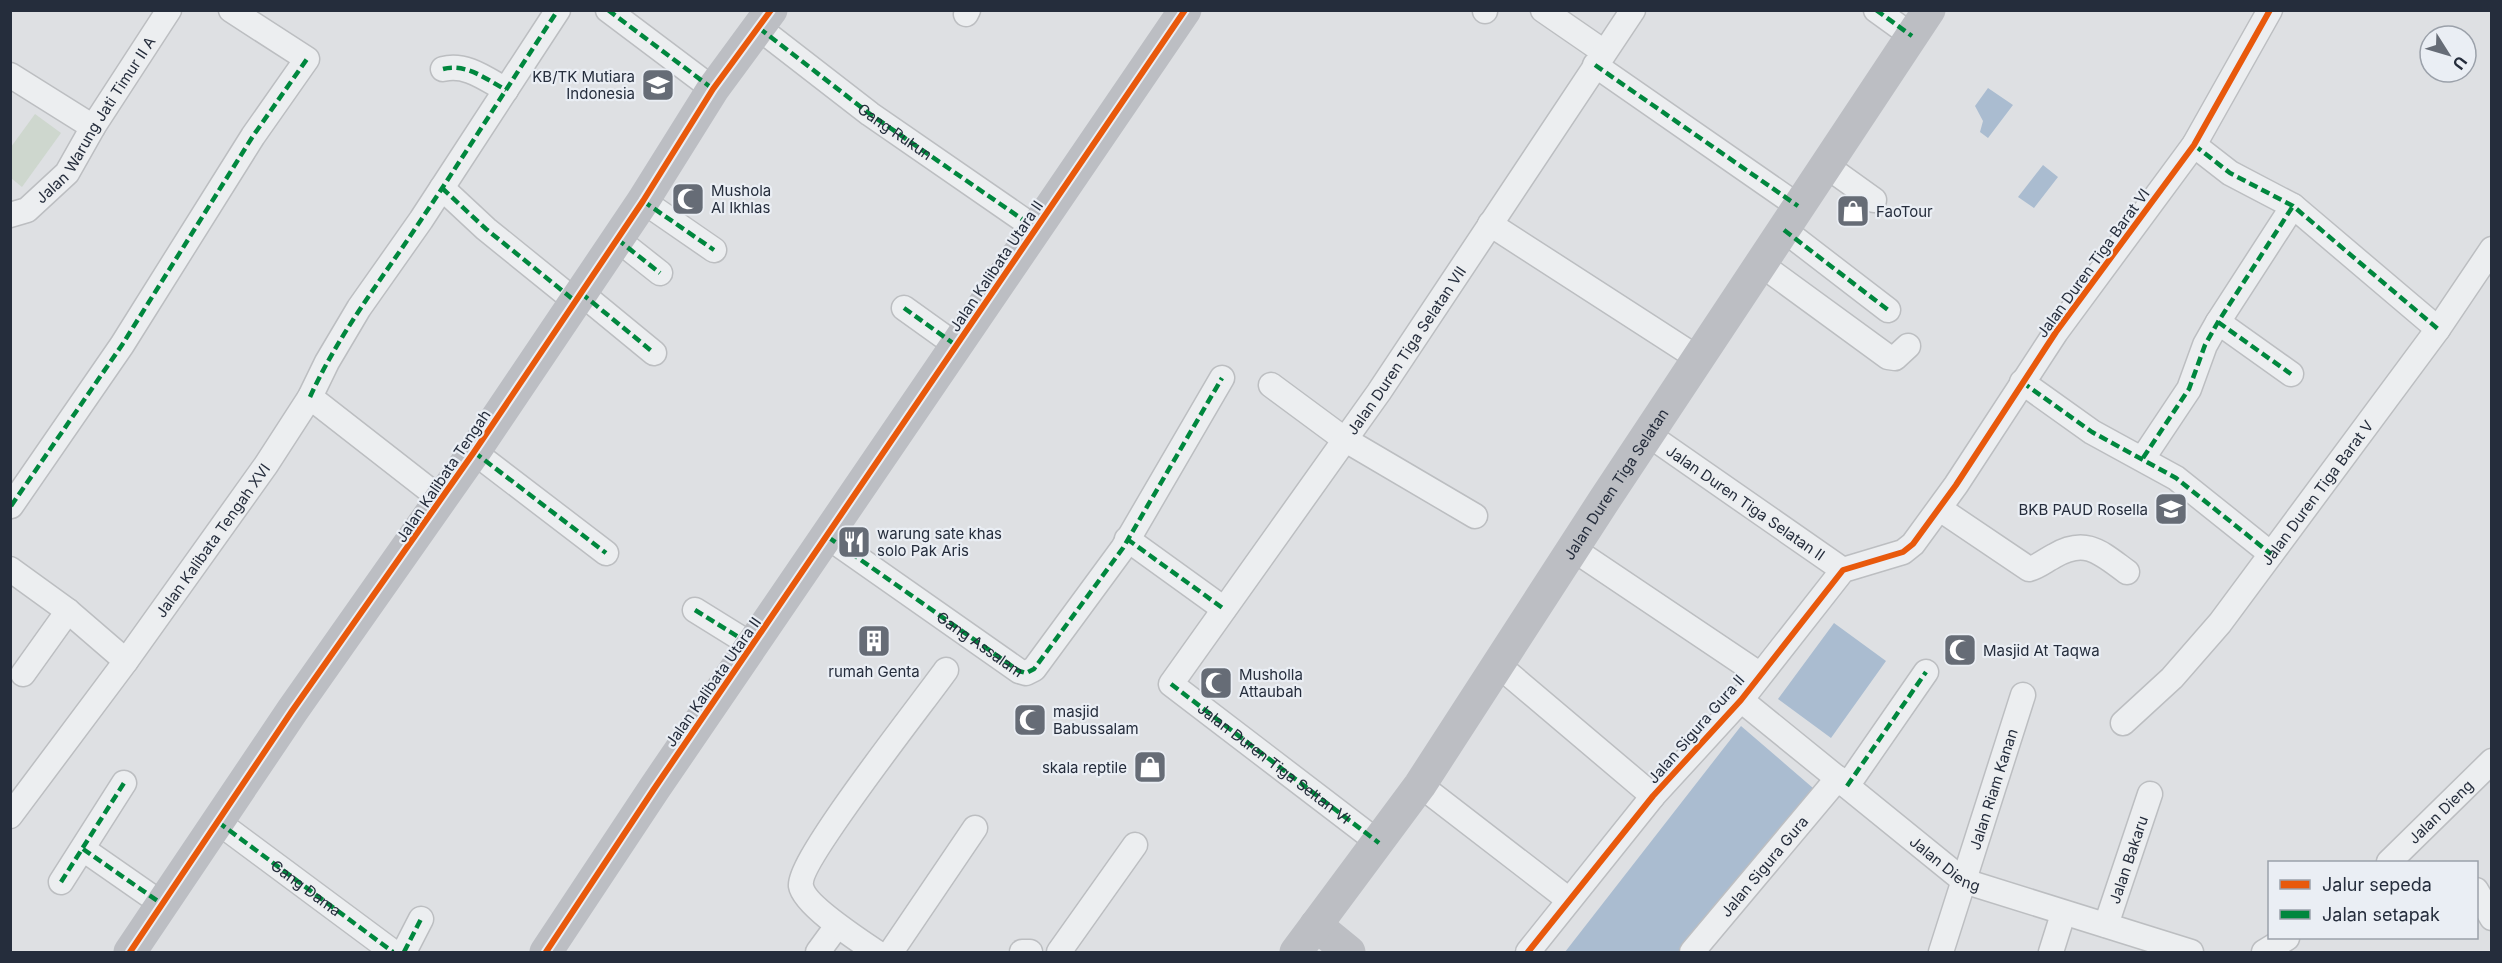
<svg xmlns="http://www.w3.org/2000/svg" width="2502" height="963" font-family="Inter,sans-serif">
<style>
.green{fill:#ced7ce}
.water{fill:#aabcd0}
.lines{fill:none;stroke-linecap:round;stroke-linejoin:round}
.street-casing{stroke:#bcbec1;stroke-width:27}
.street{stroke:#eceef0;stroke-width:24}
.secondary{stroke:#bcbec3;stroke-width:33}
.quiet{stroke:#00873e;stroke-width:4.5;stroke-dasharray:9 4.5;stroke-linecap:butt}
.cycleway-casing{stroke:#eaeef4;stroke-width:10}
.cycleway{stroke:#e8590c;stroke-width:6}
.labels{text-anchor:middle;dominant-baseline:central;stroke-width:4.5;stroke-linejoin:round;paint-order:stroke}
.poi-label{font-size:15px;fill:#252d3c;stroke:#eaeef4;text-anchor:start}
.street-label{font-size:15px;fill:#252d3c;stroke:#eaeef4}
</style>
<rect width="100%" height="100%" fill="#dee0e3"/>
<path class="green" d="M35 114 61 133 22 187 11 178V147Z"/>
<path class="water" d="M1988 88 2013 105 1988 138 1980 132 1983 121 1975 106Z
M2043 165 2058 177 2034 208 2018 197Z
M1834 623 1886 661 1831 738 1778 699Z
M1741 726 1813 788 1680 952H1565Z"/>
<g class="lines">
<g class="street-casing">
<g id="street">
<path d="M608 10 713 89"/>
<path d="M1543 10 1604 52"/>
<path d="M1876 10 1912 36"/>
<path d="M1485 11V10"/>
<path d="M966 14 968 10"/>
<path d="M759 28 870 114 1035 228"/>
<path d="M1595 65 1798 206"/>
<path d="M443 69C466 63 486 79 506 90"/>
<path d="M10 75 93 127"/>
<path d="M2194 145 2230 173 2293 206 2438 329"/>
<path d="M1828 167 1874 200"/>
<path d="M442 188 486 229 575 301"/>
<path d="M643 201 714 250"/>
<path id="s1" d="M10 215 27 210 67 173 93 127 169 10"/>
<path d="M1490 224 1699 359"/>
<path d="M1784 230 1888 310"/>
<path d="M617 239 660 273"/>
<path d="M1762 265 1888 357 1895 358 1908 346"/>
<path d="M581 293 654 353"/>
<path d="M904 308 957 346"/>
<path d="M2218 322 2291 374"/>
<path d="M2022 382 2092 432 2176 478 2271 554"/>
<path d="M1271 385 1344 439 1475 516"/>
<path d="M310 397 442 500"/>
<path id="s2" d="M1649 435 1843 570"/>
<path d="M474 452 606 553"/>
<path d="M2143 458 2189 389 2205 345 2218 322 2293 206"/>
<path d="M11 506 122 345 253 136 307 59 231 10"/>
<path d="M1940 509 2029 569C2038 567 2046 560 2054 556 2086 537 2101 553 2127 572"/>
<path d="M828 537 1019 671 1026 673 1034 669 1123 548 1222 378"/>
<path d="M1127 539 1224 609"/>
<path d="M1573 549 1759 674"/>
<path d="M10 569 68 611 126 661"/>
<path d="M695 610 753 646"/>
<path d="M1497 664 1653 796"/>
<path d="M23 674 68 611"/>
<path id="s3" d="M1741 700 1964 881 2191 952"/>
<path id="s4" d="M2123 723 2172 678 2220 623 2438 329 2492 249"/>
<path d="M1420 785 1569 900"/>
<path d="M1847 786 1926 672"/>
<path id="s5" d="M10 816 126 661 266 465 310 397 327 362 359 308 421 220 558 10"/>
<path d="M218 822 393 952"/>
<path id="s6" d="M1379 843 1171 684 1379 392 1633 10"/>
<path d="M83 849 162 904"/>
<path id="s7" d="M2389 862 2492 761"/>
<path d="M61 882 124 783"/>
<path d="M2476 890 2492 918"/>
<path id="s8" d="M2106 925 2150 794"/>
<path d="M404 952 421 919"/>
<path d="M818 952 837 926"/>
<path d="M876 952C860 941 804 905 801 886 797 861 925 700 946 670"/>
<path d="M891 952 975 828"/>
<path d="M1022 952H1030"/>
<path d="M1059 952 1135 845"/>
<path d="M1528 952 1653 796 1741 700 1843 570 1903 552 1913 544 1956 485 2056 332 2194 145 2270 10"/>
<path id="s9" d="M1692 952 1838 778"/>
<path id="s10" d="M1941 952 2023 695"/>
<path d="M2051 952 2063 914"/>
<path d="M2264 952 2287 938"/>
</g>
</g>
<use href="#street" class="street"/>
<g class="secondary">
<path d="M1316 925 1349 952"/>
<path d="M130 952 292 711 474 452 643 201 713 89 771 10"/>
<path d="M546 952 654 789 1185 10"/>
<path id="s11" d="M1296 952 1420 785 1605 499 1929 10"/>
</g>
<g class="quiet">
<path d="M608 10 713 89"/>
<path d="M1876 10 1912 36"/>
<path id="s12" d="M759 28 870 114 1035 228"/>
<path d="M1595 65 1798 206"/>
<path d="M443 69C466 63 486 79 506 90"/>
<path d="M2194 145 2230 173 2293 206 2438 329"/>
<path d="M442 188 486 229 575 301"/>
<path d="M643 201 714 250"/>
<path d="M1784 230 1888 310"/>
<path d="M617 239 660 273"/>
<path d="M581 293 654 353"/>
<path d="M904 308 957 346"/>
<path d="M2218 322 2291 374"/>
<path d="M2022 382 2092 432 2176 478 2271 554"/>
<path d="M310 397C339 333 382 279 421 220 467 151 512 80 558 10"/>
<path d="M474 452 606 553"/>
<path d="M2143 458 2189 389 2205 345 2218 322 2293 206"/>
<path d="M11 506 122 345 253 136 307 59"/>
<path id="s13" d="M828 537 1019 671 1026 673 1034 669 1123 548 1222 378"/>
<path d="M1127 539 1224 609"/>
<path d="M695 610 753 646"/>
<path id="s14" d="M1171 684 1379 843"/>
<path d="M1847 786 1926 672"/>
<path id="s15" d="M218 822 393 952"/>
<path d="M83 849 162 904"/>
<path d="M61 882 124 783"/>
<path d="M404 952 421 919"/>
</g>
<g class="cycleway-casing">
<path id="cycleway" d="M130 952 292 711 474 452 643 201 713 89 771 10
M546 952 654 789 1185 10
M1528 952 1653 796 1741 700 1843 570 1903 552 1913 544 1956 485 2056 332 2194 145 2270 10"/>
</g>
<use href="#cycleway" class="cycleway"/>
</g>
<defs>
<g id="school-square" transform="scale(1.725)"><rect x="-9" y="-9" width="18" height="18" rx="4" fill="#666c76" stroke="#eaeef4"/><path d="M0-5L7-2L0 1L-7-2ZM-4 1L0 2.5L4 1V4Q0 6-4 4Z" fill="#fff"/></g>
<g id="mosque-square" transform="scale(1.725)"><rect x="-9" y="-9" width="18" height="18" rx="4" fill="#666c76" stroke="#eaeef4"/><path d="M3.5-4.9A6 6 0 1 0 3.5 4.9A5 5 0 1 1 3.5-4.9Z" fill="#fff"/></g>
<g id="shop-square" transform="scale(1.725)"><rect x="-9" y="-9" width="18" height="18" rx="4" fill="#666c76" stroke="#eaeef4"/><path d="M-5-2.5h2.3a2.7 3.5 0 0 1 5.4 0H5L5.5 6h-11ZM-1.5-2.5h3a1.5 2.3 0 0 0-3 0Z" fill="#fff"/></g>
<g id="restaurant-square" transform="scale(1.725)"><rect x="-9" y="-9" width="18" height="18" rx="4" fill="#666c76" stroke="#eaeef4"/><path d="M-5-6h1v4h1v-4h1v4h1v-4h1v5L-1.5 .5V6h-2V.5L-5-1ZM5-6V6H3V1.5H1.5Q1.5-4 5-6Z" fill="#fff"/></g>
<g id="building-square" transform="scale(1.725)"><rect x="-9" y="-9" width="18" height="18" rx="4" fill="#666c76" stroke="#eaeef4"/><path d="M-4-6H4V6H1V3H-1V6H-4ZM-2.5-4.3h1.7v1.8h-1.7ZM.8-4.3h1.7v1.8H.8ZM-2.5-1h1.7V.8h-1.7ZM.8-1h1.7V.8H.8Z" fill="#fff"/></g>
</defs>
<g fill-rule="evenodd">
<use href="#school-square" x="658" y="85"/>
<use href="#mosque-square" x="688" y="199"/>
<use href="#shop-square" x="1853" y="211"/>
<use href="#school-square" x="2171" y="509"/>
<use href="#restaurant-square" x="854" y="542"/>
<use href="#building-square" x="874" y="641"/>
<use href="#mosque-square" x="1960" y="650"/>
<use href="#mosque-square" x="1216" y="683"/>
<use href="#mosque-square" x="1030" y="720"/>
<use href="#shop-square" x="1150" y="767"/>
</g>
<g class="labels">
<g class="poi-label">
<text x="635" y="76" text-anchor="end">KB/TK Mutiara<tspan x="635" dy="17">Indonesia</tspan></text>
<text x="711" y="190">Mushola<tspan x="711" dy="17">Al Ikhlas</tspan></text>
<text x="1876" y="211">FaoTour</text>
<text x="2148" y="509" text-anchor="end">BKB PAUD Rosella</text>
<text x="877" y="533">warung sate khas<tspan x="877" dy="17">solo Pak Aris</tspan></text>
<text x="1983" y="650">Masjid At Taqwa</text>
<text x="874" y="671" text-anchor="middle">rumah Genta</text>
<text x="1239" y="674">Musholla<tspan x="1239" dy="17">Attaubah</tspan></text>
<text x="1053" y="711">masjid<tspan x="1053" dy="17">Babussalam</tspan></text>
<text x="1127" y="767" text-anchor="end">skala reptile</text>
</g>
<g class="street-label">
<text stroke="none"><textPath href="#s1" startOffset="132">Jalan Warung Jati Timur II A</textPath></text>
<text stroke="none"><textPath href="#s12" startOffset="171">Gang Rukun</textPath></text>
<text transform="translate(2093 263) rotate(-54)">Jalan Duren Tiga Barat VI</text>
<text transform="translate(996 266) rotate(-56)">Jalan Kalibata Utara II</text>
<text stroke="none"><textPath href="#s6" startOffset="670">Jalan Duren Tiga Selatan VII</textPath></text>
<text transform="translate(443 476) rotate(-56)">Jalan Kalibata Tengah</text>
<text stroke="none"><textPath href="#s11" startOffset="567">Jalan Duren Tiga Selatan</textPath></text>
<text stroke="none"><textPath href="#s4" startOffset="302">Jalan Duren Tiga Barat V</textPath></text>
<text stroke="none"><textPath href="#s2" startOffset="118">Jalan Duren Tiga Selatan II</textPath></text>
<text stroke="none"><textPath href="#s5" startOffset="342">Jalan Kalibata Tengah XVI</textPath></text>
<text stroke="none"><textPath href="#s13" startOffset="186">Gang Assalam</textPath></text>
<text transform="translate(713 682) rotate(-55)">Jalan Kalibata Utara II</text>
<text transform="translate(1696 729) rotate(-49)">Jalan Sigura Gura II</text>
<text stroke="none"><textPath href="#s14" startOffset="130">Jalan Duren Tiga Seltan VI</textPath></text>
<text stroke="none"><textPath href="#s10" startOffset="171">Jalan Riam Kanan</textPath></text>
<text stroke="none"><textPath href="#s7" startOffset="72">Jalan Dieng</textPath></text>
<text stroke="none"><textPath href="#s8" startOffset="69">Jalan Bakaru</textPath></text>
<text stroke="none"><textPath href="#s3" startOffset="262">Jalan Dieng</textPath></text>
<text stroke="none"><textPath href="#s9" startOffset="112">Jalan Sigura Gura</textPath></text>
<text stroke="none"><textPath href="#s15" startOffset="110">Gang Dama</textPath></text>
</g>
</g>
<rect width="2502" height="963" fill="none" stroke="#252d3c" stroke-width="24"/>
<rect x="2268" y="861" width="210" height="78" fill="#eaeef4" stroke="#9ba1aa" stroke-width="1.5"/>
<rect x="2280" y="880" width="30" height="9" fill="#e8590c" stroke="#9ba1aa" stroke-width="1.5"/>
<text x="2322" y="891" font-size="18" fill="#252d3c">Jalur sepeda</text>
<rect x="2280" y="910" width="30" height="9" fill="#00873e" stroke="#9ba1aa" stroke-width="1.5"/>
<text x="2322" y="921" font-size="18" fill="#252d3c">Jalan setapak</text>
<g transform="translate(2448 54) rotate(127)"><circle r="28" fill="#eaeef4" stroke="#9ba1aa" stroke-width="1.5"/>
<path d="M0-4.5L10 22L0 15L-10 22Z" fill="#666c76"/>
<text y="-9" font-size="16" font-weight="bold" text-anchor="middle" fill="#252d3c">U</text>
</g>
</svg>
